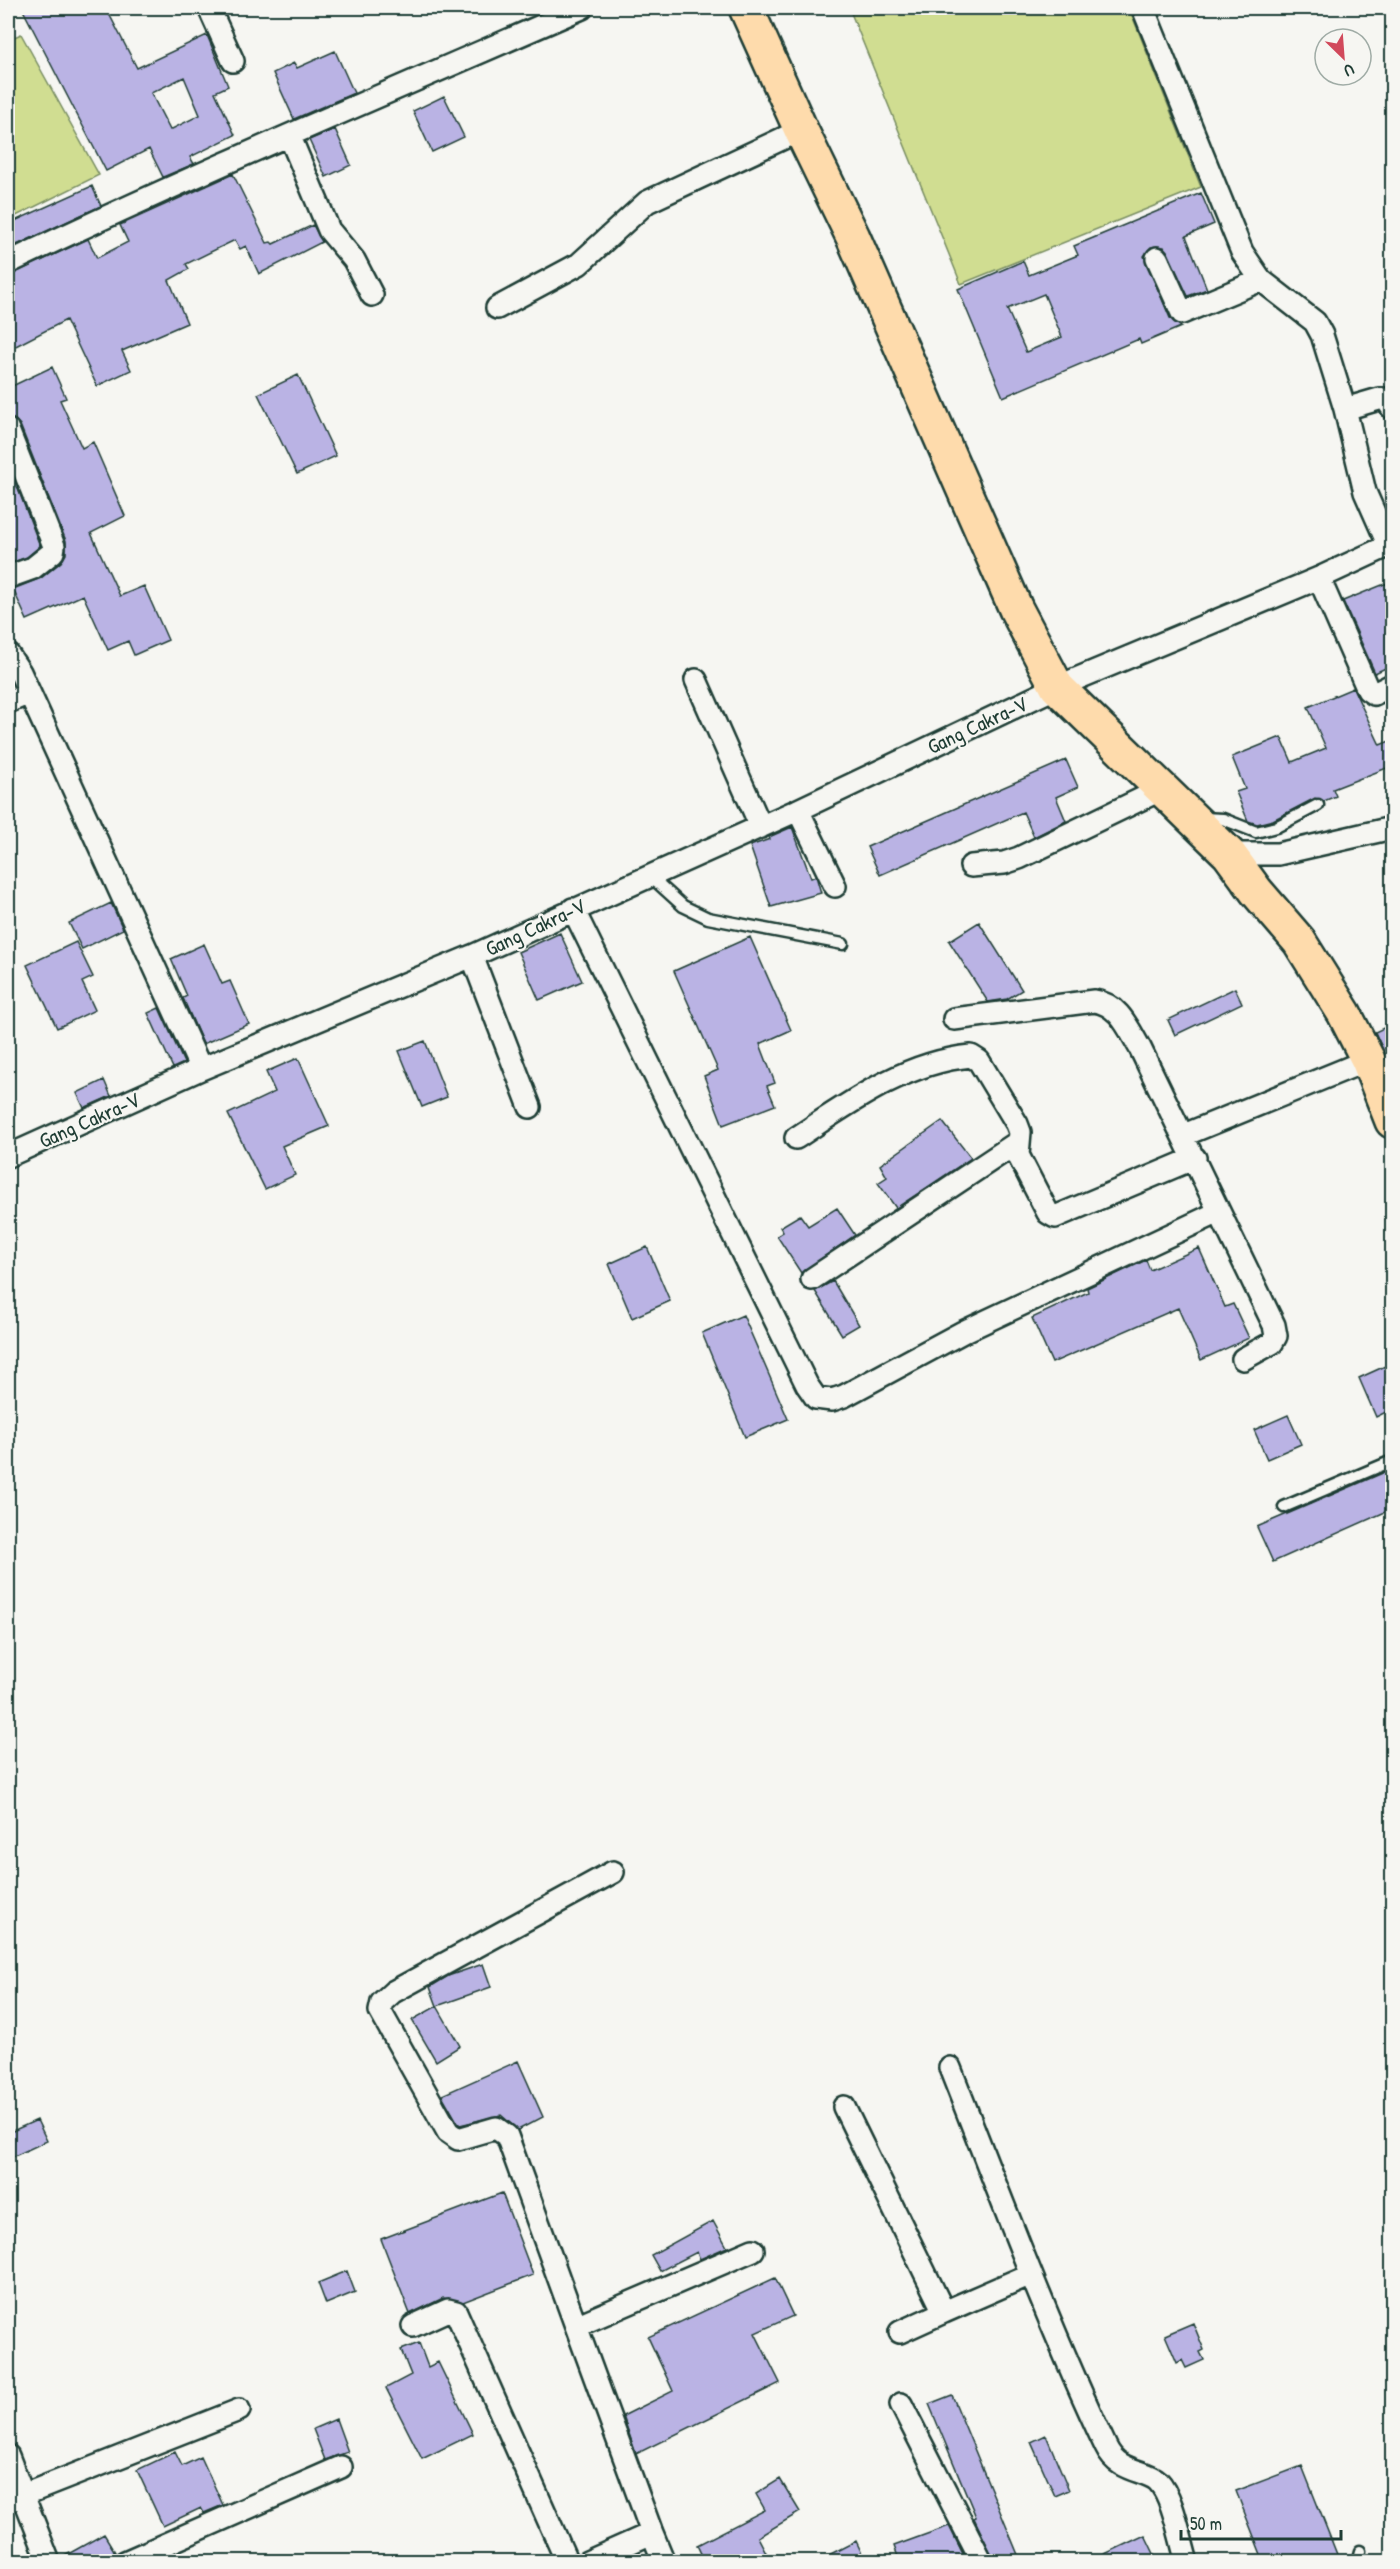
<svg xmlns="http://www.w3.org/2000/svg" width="1400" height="2569" font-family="'Patrick Hand',sans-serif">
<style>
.green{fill:#d0dd91;stroke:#788d62;stroke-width:1.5}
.building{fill:#bab3e4;stroke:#1f3d34;stroke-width:1.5;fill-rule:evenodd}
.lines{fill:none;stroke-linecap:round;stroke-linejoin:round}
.service-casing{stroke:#1f3d34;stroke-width:15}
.minor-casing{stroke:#1f3d34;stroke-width:26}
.primary-casing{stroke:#1f3d34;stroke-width:38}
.service{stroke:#f6f6f2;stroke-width:10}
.minor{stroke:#f6f6f2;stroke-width:21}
.primary{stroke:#fedbac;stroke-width:33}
.labels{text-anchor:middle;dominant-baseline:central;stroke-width:4.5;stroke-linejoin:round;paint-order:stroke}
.street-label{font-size:21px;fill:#1f3d34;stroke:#f6f6f2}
</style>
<rect width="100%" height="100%" fill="#f6f6f2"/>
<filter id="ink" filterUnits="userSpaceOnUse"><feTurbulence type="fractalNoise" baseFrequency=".0167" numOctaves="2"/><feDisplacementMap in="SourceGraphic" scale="12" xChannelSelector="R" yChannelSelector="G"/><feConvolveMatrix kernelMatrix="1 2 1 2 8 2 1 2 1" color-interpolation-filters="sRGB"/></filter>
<g filter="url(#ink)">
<path class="green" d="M849 8H1129L1201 187 961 284Z
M21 34 99 175 8 220V40Z"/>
<path class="building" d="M22 8H106L137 68 207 35 228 86 215 92 235 135 190 157 194 164 163 177 149 149 106 171ZM184 77 200 115 170 130 151 93Z
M335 51 354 93 294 119 273 73 294 63 297 68Z
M444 96 464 137 432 152 413 111Z
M335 129 351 165 326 177 309 140Z
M233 174 267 243 271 242 273 244 313 225 322 242 259 274 246 246 240 249 235 240 186 264 189 269 169 280 187 323 122 351 131 370 97 386 66 320 8 350V276L88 239 97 258 128 242 120 225Z
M92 186 101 206 8 249V224Z
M1201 193 1214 224 1186 236 1207 289 1188 296 1164 247H1151L1144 256 1170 318 1181 327 1141 344 1139 339 1003 397 958 289 1023 261 1029 275 1078 255 1074 246ZM1044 294 1062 337 1026 352 1007 309Z
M52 367 66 398 60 400 82 448 93 442 125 516 91 533 120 596 144 586 168 640 134 655 128 641 108 650 83 595 27 620 13 589 41 578 61 562 66 554V541L20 425 15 420 8 418V388Z
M298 375 336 456 297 474 258 394Z
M8 463 40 546 27 557 8 564Z
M1387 583 1392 596V665L1375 673 1343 601Z
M1353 688 1380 745 1392 740V766L1333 789 1336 796 1324 801 1315 798 1273 820 1257 824 1248 821 1236 792 1245 789 1232 757 1281 737 1292 762 1326 748 1308 707Z
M1066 760 1078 787 1056 797 1066 821 1034 837 1023 812 880 875 867 847Z
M792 827 811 878 816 876 821 893 771 907 750 846 770 839 769 837Z
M111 903 123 929 82 949 69 923Z
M979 922 1022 990 1007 999 988 1002 949 941Z
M560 933 582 981 539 1000 518 952Z
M750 937 791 1030 760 1044 775 1083 767 1086 775 1105 723 1125 704 1076 718 1070 674 971Z
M76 942 93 977 82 982 95 1010 57 1028 27 965Z
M204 944 222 984 230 981 249 1024 203 1044 183 998 187 996 171 959Z
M1235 988 1242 1003 1175 1035 1168 1020Z
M159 1008 184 1063 173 1068 148 1013Z
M1392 1024V1071L1375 1032Z
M425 1041 447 1097 422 1107 399 1051Z
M298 1058 329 1126 282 1146 295 1175 265 1189 228 1114 275 1092 266 1072Z
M104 1080 111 1096 84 1108 77 1093Z
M942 1121 971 1158 896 1208 878 1183 887 1177 880 1165Z
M837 1208 855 1235 801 1273 777 1236 783 1232 780 1227 800 1215 808 1226Z
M647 1247 670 1301 632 1318 609 1264Z
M1199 1248 1225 1307 1233 1304 1249 1338 1201 1360 1178 1308 1052 1363 1032 1318 1088 1292 1087 1288 1146 1260 1150 1270Z
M833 1281 859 1325 842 1335 815 1291Z
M743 1315 788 1419 745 1437 702 1333Z
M1392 1363V1409L1376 1417 1359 1378Z
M1288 1415 1301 1444 1267 1459 1254 1430Z
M1392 1469V1509L1273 1562 1257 1527Z
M483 1964 491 1987 437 2006 430 1987 448 1976Z
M437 2006 460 2046 436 2061 412 2020Z
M518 2061 543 2117 518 2130 501 2115 460 2125 458 2123 442 2095Z
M37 2120 47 2141 8 2159V2133Z
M502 2193 533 2275 463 2302 443 2298 410 2314 381 2239Z
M713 2221 727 2247 700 2259 697 2252 660 2271 651 2255Z
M347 2271 355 2292 326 2304 318 2283Z
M775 2278 793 2316 755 2333 780 2383 636 2454 623 2416 673 2391 648 2337Z
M1193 2323 1204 2350 1200 2352 1204 2360 1186 2368 1182 2360 1177 2363 1165 2335Z
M419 2343 428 2367 438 2362 473 2434 422 2459 386 2388 411 2375 401 2350Z
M952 2395 1021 2562H995L974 2518 976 2517 929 2404Z
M336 2419 348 2452 325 2460 313 2429Z
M1046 2435 1069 2490 1055 2496 1031 2442Z
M175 2452 182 2466 201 2457 223 2505 204 2513 201 2508 163 2526 137 2470Z
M1302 2466 1340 2562H1264L1236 2491Z
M780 2479 800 2512 758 2537 771 2562H705L697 2545 765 2510 756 2494Z
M949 2526 967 2562H900L894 2546Z
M104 2534 115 2552 98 2562H61V2558Z
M1145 2535 1158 2562H1088Z
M856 2541 866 2562H815Z"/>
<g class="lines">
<g class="service-casing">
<path id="service" d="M1202 818 1223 819 1256 832 1276 827 1318 805
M650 876 683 906 708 918 843 944
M1284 1507 1392 1461
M1357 2562 1360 2551"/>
</g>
<g class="minor-casing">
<path id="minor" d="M209 8 233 61
M1143 8 1242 252 1261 280 1315 322 1322 335 1345 409 1365 492 1388 544
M290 137 329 230 354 260 372 295
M1157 258 1182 313 1261 280
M8 263C196 173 390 92 582 8
M497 308 579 264 647 202 801 130
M1345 409 1379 399H1386L1392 408
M8 430 54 546 53 552 33 568 8 577
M1319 578 1368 690 1374 694 1392 685
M8 654 20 672 201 1069
M696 680 761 827
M8 702 29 693
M798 810 835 886
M1229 854H1278L1392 828
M971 866 1004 863 1019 858 1160 790
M573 909 807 1385 816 1398 832 1400 844 1396 963 1332 1219 1212
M472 956 530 1107
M954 1019 1094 1001C1119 1004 1128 1028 1140 1048L1274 1325 1276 1336 1272 1343 1243 1359
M1184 1135 1368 1060
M796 1138C849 1103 905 1062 971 1056L979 1061 1017 1124 1020 1132 1018 1155 1048 1213 1055 1217 1195 1158
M8 1156 201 1069 472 956 798 810 1057 687 1319 578 1392 544
M812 1279 1018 1142
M950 2068C1000 2195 1048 2324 1106 2447 1118 2473 1145 2469 1158 2481 1173 2496 1180 2540 1187 2562
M844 2107 944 2312 1031 2274
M413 2326 448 2310 456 2312 567 2562
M576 2326 507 2136 496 2128 458 2139 448 2132 380 2011 382 2002 393 1992 613 1872
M900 2332 944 2312
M901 2404 982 2562
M8 2456 49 2562
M8 2501 239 2410
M652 2533 664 2562
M125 2562 341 2467
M587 2562 652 2533 576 2326 753 2250"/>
</g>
<g class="primary-casing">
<path id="primary" d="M746 8 801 130 853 237 1016 609 1057 687 1229 854 1256 891 1299 941 1344 1013 1368 1060 1392 1121"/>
</g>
<use href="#service" class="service"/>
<use href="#minor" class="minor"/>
<use href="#primary" class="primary"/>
</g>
</g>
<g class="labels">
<g class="street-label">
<text transform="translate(977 725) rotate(-25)">Gang Cakra-V</text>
<text transform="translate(535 927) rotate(-25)">Gang Cakra-V</text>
<text transform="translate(89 1120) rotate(-24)">Gang Cakra-V</text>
</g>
</g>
<rect width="1400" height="2569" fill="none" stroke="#f6f6f2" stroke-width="30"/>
<rect x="15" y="15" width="1370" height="2539" fill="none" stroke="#1f3d34" stroke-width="2" filter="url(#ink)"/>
<g transform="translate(1343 57) rotate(155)"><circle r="28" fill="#f6f6f2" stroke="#a0aca6" stroke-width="1.5"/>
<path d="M0-4.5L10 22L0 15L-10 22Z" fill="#d1495b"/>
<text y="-9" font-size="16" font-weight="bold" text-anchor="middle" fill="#1f3d34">U</text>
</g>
<path d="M1181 2530v9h160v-9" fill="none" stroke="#1f3d34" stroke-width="3"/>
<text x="1190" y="2530" font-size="18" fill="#1f3d34" stroke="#f6f6f2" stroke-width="4.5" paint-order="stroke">50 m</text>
</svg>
